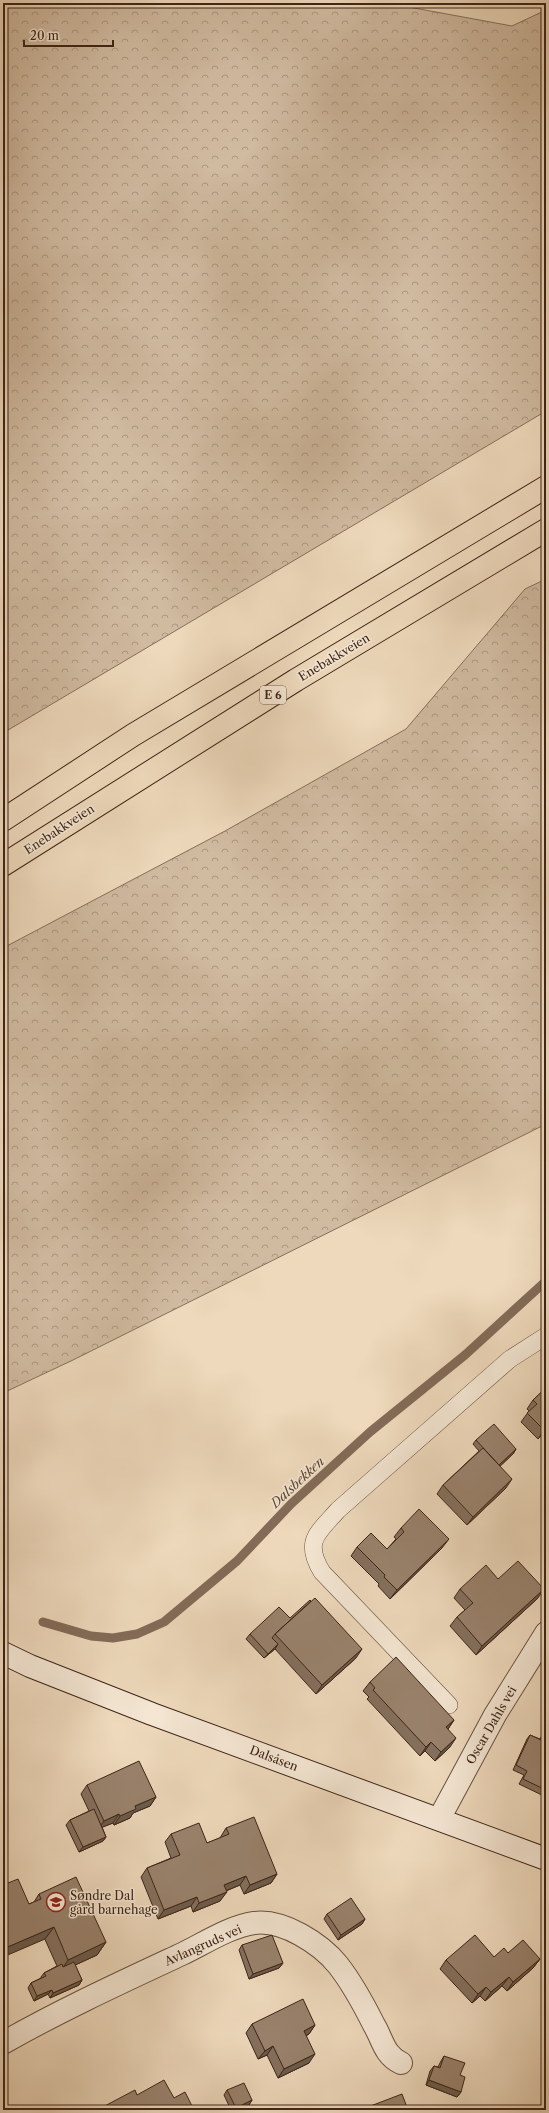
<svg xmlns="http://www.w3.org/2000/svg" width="549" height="2113" font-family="'Libre Caslon Text',serif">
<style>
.forest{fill:url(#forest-crowns);stroke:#866f5c}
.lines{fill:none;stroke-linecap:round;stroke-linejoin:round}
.stream{stroke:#836b58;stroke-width:9}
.lane-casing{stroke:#695140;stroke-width:18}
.street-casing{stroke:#695140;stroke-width:24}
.secondary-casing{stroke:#3d2417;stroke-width:24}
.highway-casing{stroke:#3d2417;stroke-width:24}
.lane{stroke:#f4e6d3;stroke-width:17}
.street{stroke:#f4e6d3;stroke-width:22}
.secondary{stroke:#f4e6d3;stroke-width:22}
.highway{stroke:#eed9bc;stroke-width:22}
.wall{fill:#84705e;stroke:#3d2417}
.shaded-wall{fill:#6b5b4c;stroke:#3d2417}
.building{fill:#99826d;stroke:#3d2417}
.labels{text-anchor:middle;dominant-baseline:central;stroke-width:3;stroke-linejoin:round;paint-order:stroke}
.shield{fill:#f4e6d3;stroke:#745e4f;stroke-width:1}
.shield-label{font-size:11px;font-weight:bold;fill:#3d2417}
.street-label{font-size:12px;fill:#3d2417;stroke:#f4e6d3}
.poi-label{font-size:12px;fill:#3d2417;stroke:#f4e6d3;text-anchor:start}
.water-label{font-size:13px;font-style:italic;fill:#604838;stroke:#f4e6d3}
</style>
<defs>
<pattern id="forest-crowns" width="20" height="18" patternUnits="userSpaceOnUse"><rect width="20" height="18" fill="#d0baa0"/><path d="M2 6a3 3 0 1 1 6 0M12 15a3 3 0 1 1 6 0" fill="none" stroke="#aa9781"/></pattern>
</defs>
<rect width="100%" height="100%" fill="#eed9bc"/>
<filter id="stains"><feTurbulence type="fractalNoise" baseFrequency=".005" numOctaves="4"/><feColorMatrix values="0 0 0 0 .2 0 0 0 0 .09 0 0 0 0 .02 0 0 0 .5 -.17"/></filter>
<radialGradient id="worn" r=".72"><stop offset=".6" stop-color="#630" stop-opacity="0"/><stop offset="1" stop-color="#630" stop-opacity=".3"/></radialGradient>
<path class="forest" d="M3 3H387L512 26 546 10V411L3 733Z
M546 579V1124L73 1360 3 1393V948L225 831 406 729 525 589Z"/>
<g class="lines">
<path class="stream" d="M43 1622 91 1636 113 1638 137 1634 164 1622 237 1561 291 1504 370 1432 465 1355 546 1281"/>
<g class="lane-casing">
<path id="lane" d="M449 1705 322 1572C303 1541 318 1533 338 1510L510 1359 546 1336"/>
</g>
<g class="street-casing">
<path id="street" d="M439 1819 495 1715 546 1633
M3 2043C61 2010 122 1982 182 1954 203 1944 231 1926 254 1923 283 1919 321 1944 338 1965 352 1983 364 2005 374 2025 383 2040 384 2055 401 2063"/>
</g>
<g class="secondary-casing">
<path id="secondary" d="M3 1653 30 1666 152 1714 546 1859"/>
</g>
<g class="highway-casing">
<path id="highway" d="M3 820 133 735 546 487
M3 865 296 680 546 530"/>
</g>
<use href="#lane" class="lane"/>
<use href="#street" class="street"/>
<use href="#secondary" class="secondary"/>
<use href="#highway" class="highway"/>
</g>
<path class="wall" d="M546 1388V1431L538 1439 521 1422 529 1411 527 1409 533 1400Z
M476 1440 516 1449 513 1454 500 1466 506 1488 467 1525 437 1494 443 1485 479 1451 473 1444Z
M401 1528 442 1548 390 1599 378 1586 379 1584 351 1556 357 1547 387 1549 396 1539 394 1537Z
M498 1579 538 1598 476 1655 450 1626 457 1617 465 1610 454 1598 460 1589Z
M290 1618 356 1658 316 1694 275 1649 264 1658 246 1639 250 1634Z
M370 1682 454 1720 448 1729 450 1747 435 1761 425 1751 420 1756 367 1699 369 1697 363 1691Z
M546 1728V1797L519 1784 524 1775 513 1770 527 1739 530 1735 540 1739Z
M87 1785 156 1797 150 1806 133 1813 130 1818 114 1825 113 1823 102 1827 106 1837 103 1841 79 1852 66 1825 70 1820 89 1811 81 1794Z
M226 1828 277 1874 271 1883 244 1894 240 1885 226 1891 220 1901 193 1912 191 1906 158 1919 141 1877 147 1868 171 1858 165 1842 171 1834 207 1843 220 1838Z
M39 1894 106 1942 97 1955 75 1965 82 1980 79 1985 50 1998 48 1994 34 2001 28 1988 31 1983 41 1978V1977L44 1973 57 1966 29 1904 34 1902Z
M327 1914 365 1919 362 1924 338 1940 324 1919Z
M242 1945 283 1963 279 1968 249 1979 239 1950Z
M508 1953 540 1959 533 1968 507 1991 502 1986 485 2001 480 1996 472 2003 440 1969 446 1960 494 1957Z
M252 2024 315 2025 309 2034 306 2036 309 2063 278 2078 267 2055 258 2059 246 2033Z
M444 2056 460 2075 461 2092 457 2097 426 2085 430 2071 434 2066 438 2067 441 2061Z
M227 2090 252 2100 249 2105 238 2110H231L224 2095Z"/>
<path class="shaded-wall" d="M546 1428V1431L538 1439 544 1430Z
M516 1449 513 1454 496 1470 499 1465Z
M512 1479 506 1488 467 1525 473 1517Z
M449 1539 442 1548 390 1599 397 1590Z
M544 1589 538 1598 476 1655 482 1646Z
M278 1644 275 1649 264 1658Z
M362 1649 356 1658 316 1694 322 1685Z
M454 1720 448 1729 446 1727Z
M456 1738 450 1747 435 1761 441 1752Z
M431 1742 425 1751 420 1756 426 1747Z
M156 1797 150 1806 133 1813 130 1818 114 1825 120 1816 135 1806Z
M119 1814 113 1823 98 1829 104 1821Z
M106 1837 103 1841 79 1852 83 1847Z
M277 1874 271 1883 244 1894 250 1885Z
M246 1876 240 1885 218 1894 224 1885Z
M227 1892 220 1901 193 1912 199 1903Z
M197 1897 191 1906 158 1919 164 1910Z
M365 1919 362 1924 338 1940 341 1935Z
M54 1927 45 1939 3 1957V1949Z
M106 1942 97 1955 60 1972 68 1960Z
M540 1959 533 1968 507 1991 513 1982Z
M283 1963 279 1968 249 1979 253 1974Z
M509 1977 502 1986 485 2001 491 1992Z
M82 1980 79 1985 50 1998 53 1993Z
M486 1987 480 1996 472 2003 478 1994Z
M52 1990 48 1994 34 2001 37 1996Z
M315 2025 309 2034 297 2040 304 2031Z
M273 2046 267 2055 258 2059 265 2051Z
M315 2054 309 2063 278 2078 284 2069Z
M429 2080 461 2092 457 2097 426 2085Z
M252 2100 249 2105 238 2110H234L236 2108Z"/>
<path class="building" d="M546 1388V1428L544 1430 527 1413 537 1404 533 1400Z
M494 1424 516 1449 499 1465 476 1440Z
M483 1448 512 1479 473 1517 443 1485Z
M419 1509 449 1539 397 1590 384 1577 385 1575 357 1547 371 1533 387 1549 404 1532 401 1528Z
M518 1561 544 1589 482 1646 457 1617 473 1603 460 1589 486 1565 498 1579Z
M315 1598 362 1649 322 1685 275 1634Z
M310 1600 311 1601 275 1634 272 1638 278 1644 268 1654 250 1634 279 1607 290 1618Z
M396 1657 454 1720 446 1727 456 1738 441 1752 431 1742 426 1747 373 1690 375 1688 370 1682Z
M546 1730V1790L523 1779 527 1771 516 1765 530 1735 541 1740Z
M139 1761 156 1797 135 1806 136 1809 120 1816 119 1814 104 1821 87 1785Z
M94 1809 106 1837 83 1847 70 1820Z
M254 1817 277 1874 250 1885 246 1876 224 1885 227 1892 199 1903 197 1897 164 1910 147 1868 180 1855 171 1834 199 1823 207 1843 229 1834 226 1828Z
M76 1877 106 1942 68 1960 54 1927 3 1949V1885L18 1879 29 1904 41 1899 39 1894Z
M351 1898 365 1919 341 1935 327 1914Z
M272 1935 283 1963 253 1974 242 1945Z
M475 1935 494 1957 504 1948 508 1953 523 1940 540 1959 513 1982 509 1977 491 1992 486 1987 478 1994 446 1960Z
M74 1962 82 1980 53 1993 52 1990 37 1996 31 1983 46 1976 44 1973 62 1964 63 1967Z
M303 1999 315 2025 304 2031 315 2054 284 2069 273 2046 265 2051 252 2024Z
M444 2056 465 2063 460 2075 465 2077 461 2092 429 2080 434 2066 440 2068Z
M164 2080 174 2098 185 2092 194 2110H97L135 2090 137 2095Z
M244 2083 252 2100 236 2108 227 2090Z
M402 2094 408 2110H360Z"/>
<defs>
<g id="school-ring" transform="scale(1)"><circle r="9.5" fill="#f4e6d3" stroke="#8f2418" stroke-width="1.5"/><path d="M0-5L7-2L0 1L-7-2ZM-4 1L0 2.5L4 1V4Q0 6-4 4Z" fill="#8f2418"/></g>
</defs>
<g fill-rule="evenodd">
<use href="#school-ring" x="56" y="1902"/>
</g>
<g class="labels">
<rect class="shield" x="260" y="686" width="26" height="18" rx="3"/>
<g class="shield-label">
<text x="273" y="695">E 6</text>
</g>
<g class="street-label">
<text transform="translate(334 657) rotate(-31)">Enebakkveien</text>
<text transform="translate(59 829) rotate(-33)">Enebakkveien</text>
<text transform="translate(491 1725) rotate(-60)">Oscar Dahls vei</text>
<text transform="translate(274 1758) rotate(21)">Dalsåsen</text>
<text transform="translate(203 1945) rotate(-24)">Avlangruds vei</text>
</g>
<g class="poi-label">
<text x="70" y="1895">Søndre Dal<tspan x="70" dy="14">gård barnehage</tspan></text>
</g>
<g class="water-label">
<text transform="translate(297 1482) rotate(-43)">Dalsbekken</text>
</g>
</g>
<rect width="549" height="2113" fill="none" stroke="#eed9bc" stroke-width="16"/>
<rect x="4" y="4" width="541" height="2105" fill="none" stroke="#3d2417" stroke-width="2"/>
<rect x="8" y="8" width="533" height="2097" fill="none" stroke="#3d2417"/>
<path d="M24 40v6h89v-6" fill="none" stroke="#3d2417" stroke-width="2"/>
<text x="30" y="40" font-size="12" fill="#3d2417" stroke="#f4e6d3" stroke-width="3" paint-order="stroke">20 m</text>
<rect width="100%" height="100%" filter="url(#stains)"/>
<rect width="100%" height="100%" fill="url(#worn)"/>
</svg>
